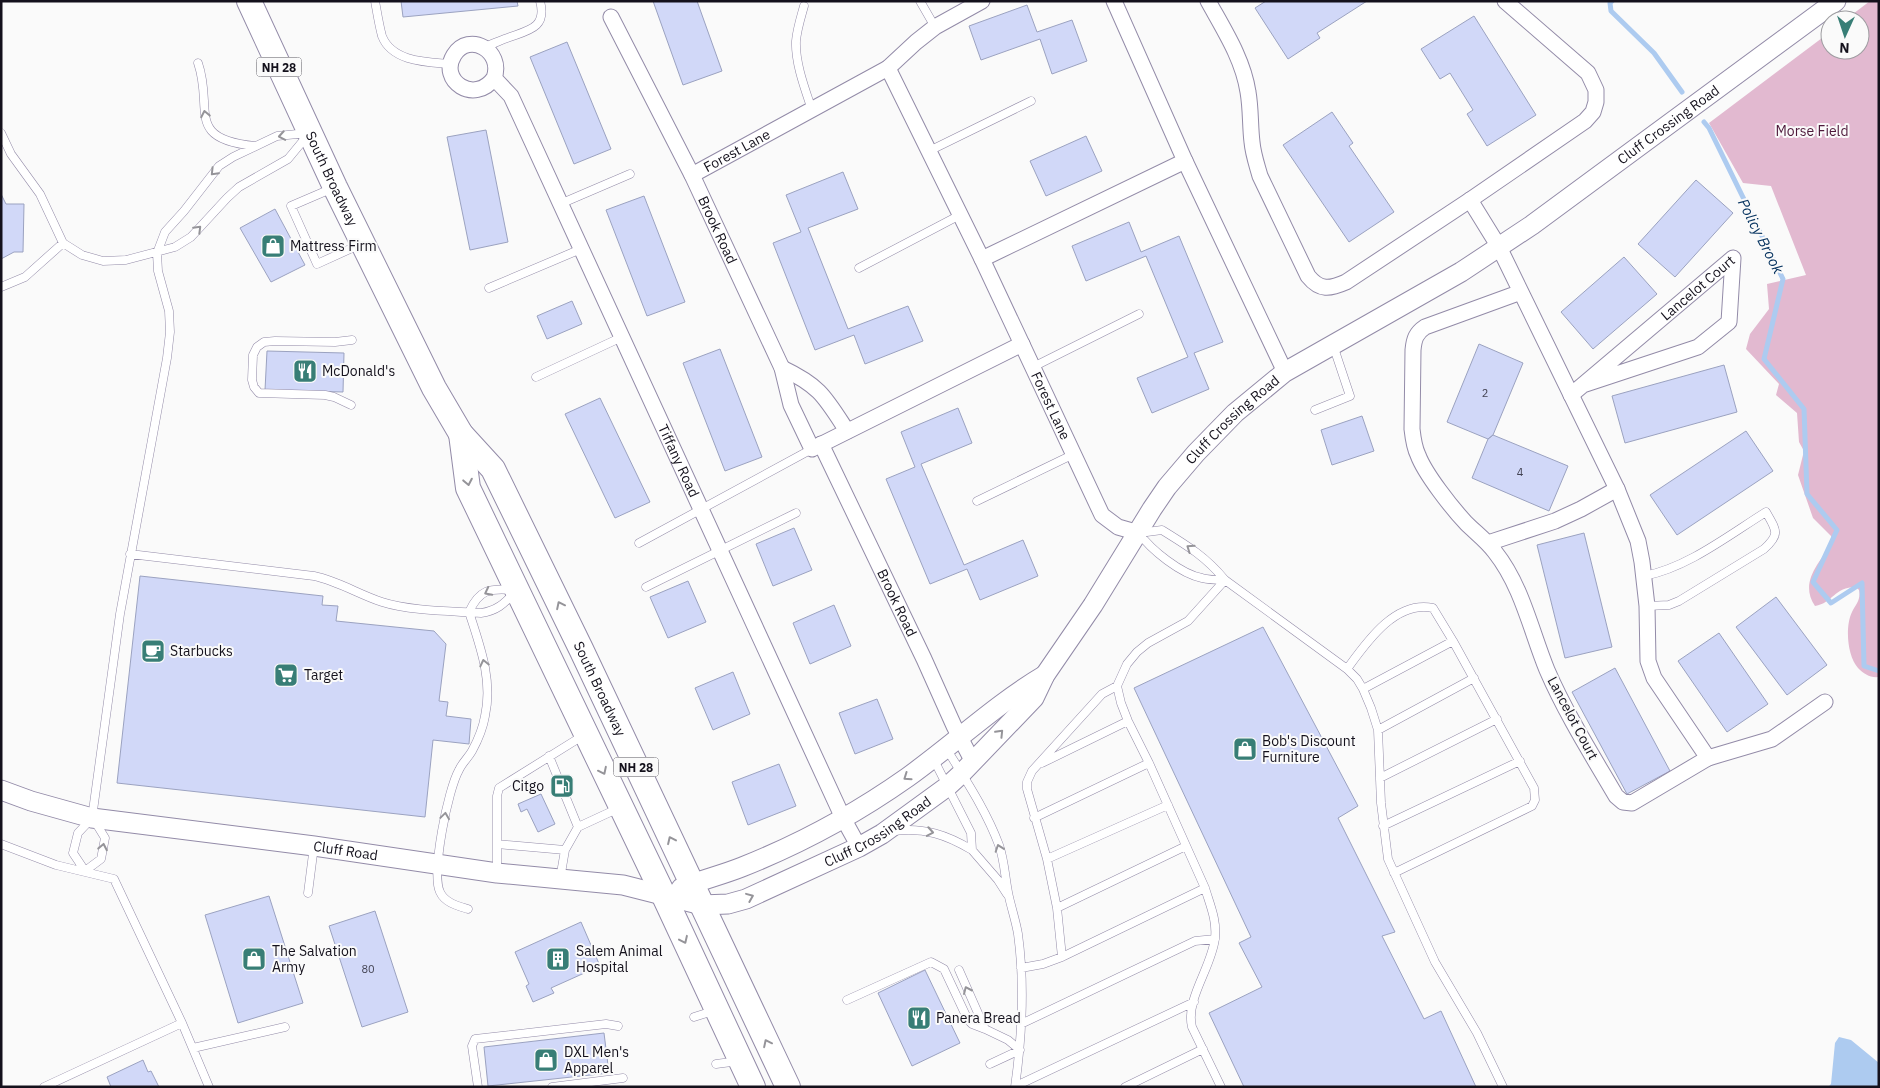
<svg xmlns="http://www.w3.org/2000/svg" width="1880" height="1088" font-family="'IBM Plex Sans',sans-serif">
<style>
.green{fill:#e2b9d0}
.water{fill:#adcbf0}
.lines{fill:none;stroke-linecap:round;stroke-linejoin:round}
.stream{stroke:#adcbf0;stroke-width:5}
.building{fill:#d1d8f8;stroke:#9ba2c0}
.service-casing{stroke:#938ba8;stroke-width:9}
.minor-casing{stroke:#938ba8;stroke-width:17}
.tertiary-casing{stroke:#938ba8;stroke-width:21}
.primary-casing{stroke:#938ba8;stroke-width:26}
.service{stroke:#fff;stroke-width:8}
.minor{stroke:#fff;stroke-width:15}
.tertiary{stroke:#fff;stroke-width:19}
.primary{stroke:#fff;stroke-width:24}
.oneway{stroke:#959499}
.labels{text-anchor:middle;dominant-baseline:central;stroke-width:4;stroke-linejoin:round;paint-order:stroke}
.number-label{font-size:11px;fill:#434353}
.shield{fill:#fafafa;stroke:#59575f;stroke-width:1}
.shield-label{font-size:12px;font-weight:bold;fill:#14111c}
.street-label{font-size:14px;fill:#14111c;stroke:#fafafa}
.park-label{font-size:14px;fill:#4e193b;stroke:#fafafa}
.poi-label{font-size:14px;fill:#14111c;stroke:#fafafa;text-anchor:start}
.water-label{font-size:15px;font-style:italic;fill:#0a3662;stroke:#fafafa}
</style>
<rect width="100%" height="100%" fill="#fafafa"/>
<path class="green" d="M1870 1H1879V677C1870 678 1864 674 1858 668 1847 656 1845 626 1852 612 1856 604 1861 600 1859 590L1856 587C1834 587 1833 603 1815 606 1799 583 1819 562 1833 543L1831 536 1813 518 1798 475 1804 451 1799 442 1797 413 1776 395 1779 384 1746 349 1750 334 1769 309 1767 284 1806 275 1771 186 1743 183 1709 123 1830 32V50H1860V20H1845Z"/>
<path class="water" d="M1839 1037 1851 1040 1879 1063V1087H1828L1831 1084 1835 1043Z"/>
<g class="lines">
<path class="stream" d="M1612 1 1610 3 1611 11 1654 53 1682 92
M1704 122 1709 128 1783 279 1764 359 1804 409 1807 494 1837 530 1813 582 1831 603 1862 583 1864 666 1879 671"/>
</g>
<path class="building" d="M401 1H517L518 6 403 17Z
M653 1H697L722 71 683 85Z
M1266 1H1367L1317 33 1320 38 1288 59 1255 8Z
M1027 5 1037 32 1072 20 1087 61 1052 74 1040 39 981 60 969 26Z
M1474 16 1536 115 1487 146 1467 114 1473 110 1450 73 1440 79 1421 49Z
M567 42 611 149 574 164 530 57Z
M1332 112 1353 143 1349 146 1394 212 1349 242 1283 145Z
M486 130 508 242 470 250 447 137Z
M1086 136 1102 171 1046 196 1030 161Z
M843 172 858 209 808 228 848 329 908 306 923 341 865 364 854 335 815 350 773 243 801 232 786 195Z
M1696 180 1733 213 1675 277 1638 244Z
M1 194 6 204H24L23 252H14L1 259Z
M644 196 685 302 647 316 606 210Z
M275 209 305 265 271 282 240 228Z
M1129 222 1141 252 1179 236 1223 342 1194 353 1209 389 1152 413 1137 378 1188 357 1146 256 1086 281 1072 246Z
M1624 257 1657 294 1593 349 1561 312Z
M572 301 582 324 547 339 537 316Z
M1479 344 1523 363 1493 435 1488 439 1447 422Z
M720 349 762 457 725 471 683 363Z
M267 351 344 353 343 392 265 390Z
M1724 365 1737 412 1625 443 1612 396Z
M600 398 650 502 615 518 565 414Z
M958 408 972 443 921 464 964 565 1023 540 1038 576 980 600 967 569 930 584 886 479 915 467 901 432Z
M1362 416 1374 451 1332 465 1321 430Z
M1746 431 1773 471 1677 535 1650 495Z
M1493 435 1568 466 1549 511 1472 478 1488 439Z
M794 528 812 570 773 586 756 544Z
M1584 533 1612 647 1565 658 1537 545Z
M140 576 323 596 322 605 338 606 336 621 434 631 446 644 439 701 448 702 446 716 471 719 469 744 433 740 425 817 117 783Z
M688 581 706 622 668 638 650 597Z
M1776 597 1827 665 1787 695 1736 627Z
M834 605 851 646 810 664 793 623Z
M1263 627 1358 806 1338 818 1395 932 1382 936 1424 1019 1441 1011 1476 1087H1244L1209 1013 1262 987 1239 943 1251 937 1134 688Z
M1719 633 1768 704 1727 732 1678 661Z
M1615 668 1670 771 1627 794 1572 692Z
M733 672 750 714 713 730 695 688Z
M877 699 893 739 855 754 839 713Z
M779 764 796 806 748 825 732 782Z
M541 794 555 824 538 832 527 809 521 812 518 804Z
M269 896 303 1003 238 1023 205 915Z
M375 911 408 1012 362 1027 329 926Z
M581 922 600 966 551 988 554 993 533 1002 526 986 529 984 515 952Z
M925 970 960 1043 912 1066 878 993Z
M604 1033 609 1073 488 1086 484 1047Z
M143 1060 148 1072 151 1071 159 1087H111L107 1077Z"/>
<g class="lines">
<g class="service-casing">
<path id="service" d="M375 1C377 12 379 25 382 36 392 62 427 62 450 64
M920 1 935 27
M804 6C801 17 797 29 796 41 795 63 805 89 812 110
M484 47C493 44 501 40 510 37 530 30 547 27 540 1
M198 63C214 109 184 139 255 146
M1 133 11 154 40 194 63 243 82 255 103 261 126 260 175 247 191 237 227 198 239 187 288 159 307 136
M929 151 1031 101
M333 188 291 206 317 264 361 244
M560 204 630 174
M859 268 960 215
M1 287 25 277 63 243
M489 288 581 249
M1033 367 1139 314
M536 377 622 337
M351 405 334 397 325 395 259 393 254 387 252 380 253 355 257 347 264 342 275 341 335 342 352 340
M1315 410 1350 396 1333 345
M977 501 1074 454
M639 543 812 449
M130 554 314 576C338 581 358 594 382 602 410 611 451 611 481 613 496 611 504 604 514 593
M1644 576C1687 568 1729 535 1766 512 1776 530 1781 534 1764 549L1679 601 1669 605 1647 606
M1225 580C1218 580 1209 580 1202 578 1181 574 1151 550 1139 533L1162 530C1188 546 1206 557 1225 580L1347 669 1357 679 1363 689 1371 708 1378 730 1381 803 1388 859 1435 962 1477 1033 1503 1087
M646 587 796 513
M1347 669C1366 643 1395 600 1433 608L1453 641 1534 788 1535 800 1532 806 1394 873
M1363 689 1453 641
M1378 730 1474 678
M946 748C965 779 986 810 999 845 1005 862 1005 880 1009 897 1012 910 1016 922 1018 934 1025 985 1022 1037 1015 1087
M549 756 578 827
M933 758 971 833 972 850 998 880 1007 894
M1042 763 1128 721
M1380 778 1497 719
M1034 818 1149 763
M1383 826 1520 761
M894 831C924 827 947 835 972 850
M1 844 56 865 114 879 182 1023 209 1087
M497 844V796L499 788 584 735
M1047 859 1168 805
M85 871 73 853 78 833 92 818 120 614 167 358 170 332 169 311 158 271 157 253 165 232 184 211 219 166 233 157 277 136 308 133
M85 871 101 859 105 838 94 820
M497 873V844L565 850
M560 879 565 850 578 827 619 808
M308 893 314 846
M1057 908 1186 846
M468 909C458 906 445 903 440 892 431 873 448 789 459 770 462 763 468 758 472 751 478 740 483 728 485 716 493 680 480 646 469 612 479 590 489 588 512 590
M1062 957 1057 908 1047 859 1027 789V782L1032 771 1102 694 1117 686
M1021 968 1043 964 1062 957 1205 888
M959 970 985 1029 1008 1040 1020 1050 990 1064
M847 1000 931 962 944 969 968 1020 972 1024 985 1029
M694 1017 713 1011
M1021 1024 1195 941 1215 939
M193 1048 285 1027
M716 1064 739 1061
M1016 1086 1194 1002
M44 1087 182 1023
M478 1087 472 1046 475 1039 606 1024 618 1026
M552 1087 623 1078
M1125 1087 1203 1049
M1221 1087 1192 1027C1185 999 1212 967 1215 938 1217 920 1210 905 1205 888L1149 763 1128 721 1121 703 1117 686 1127 664 1137 652 1148 643 1188 621 1225 580"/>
</g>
<g class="minor-casing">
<g id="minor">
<path d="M1114 1 1185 161 1285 372"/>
<path d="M1208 1C1224 30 1243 59 1248 92 1251 109 1250 126 1252 142 1253 154 1257 165 1260 176L1308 276C1320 291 1330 289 1346 282L1470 200 1585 121 1593 112 1596 102V90L1588 73 1505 1"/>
<path id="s1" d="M611 17 692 175 782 368 791 405 812 449 1022 344"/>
<path id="s2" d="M888 68 982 259 1102 515 1118 527 1139 533"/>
<path id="s3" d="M494 78C475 105 438 81 454 55 469 31 504 51 494 78L511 96 843 818 859 847"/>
<path id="s4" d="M692 175 888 68 916 42 935 27 982 1"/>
<path d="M1470 200 1499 247 1617 489 1638 541 1642 562 1647 606 1648 661 1654 678 1708 758 1632 803 1623 802 1616 796C1592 755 1566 714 1547 670 1531 631 1522 586 1495 552 1487 541 1476 533 1466 523 1452 508 1425 474 1418 455 1414 447 1413 438 1412 429L1413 350C1414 339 1416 333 1425 327L1521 292"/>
<path d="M982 259 1185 161"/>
<path d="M782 368C820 386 825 397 847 431"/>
<path id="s5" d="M1571 395 1733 258 1729 322 1698 347 1583 385"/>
<path id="s6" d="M821 444 924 659 954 726 973 762"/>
<path d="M1488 543 1555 521 1581 509 1617 489"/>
<path d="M1708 758 1772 739 1825 702"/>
</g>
</g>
<g class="tertiary-casing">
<g id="tertiary">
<path id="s7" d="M1 790 31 801 92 818 314 846 497 873 623 885 702 905 728 904 746 899 859 847 882 834 948 786 961 774 1034 698 1045 675 1093 605 1152 509 1167 487 1196 453 1235 413 1285 372 1461 272 1532 225 1836 1"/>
<path d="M681 888C701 880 722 875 742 867 800 844 857 813 908 777 954 744 996 704 1045 675"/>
</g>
</g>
<g class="primary-casing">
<g id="primary">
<path id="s8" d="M249 1 335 187 434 388 461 434 493 469 581 649 788 1087"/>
<path d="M461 434 468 488 664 896 753 1087"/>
</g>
</g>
<use href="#service" class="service"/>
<use href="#minor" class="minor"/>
<use href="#tertiary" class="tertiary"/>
<use href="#primary" class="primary"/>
</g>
<defs><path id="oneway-chevron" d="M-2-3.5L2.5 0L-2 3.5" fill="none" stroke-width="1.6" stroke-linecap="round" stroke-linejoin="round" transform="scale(1.25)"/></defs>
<g class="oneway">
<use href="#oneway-chevron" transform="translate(205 114) rotate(-101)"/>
<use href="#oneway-chevron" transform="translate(282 136) rotate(170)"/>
<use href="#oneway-chevron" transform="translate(214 172) rotate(134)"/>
<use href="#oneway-chevron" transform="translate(198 229) rotate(-45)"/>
<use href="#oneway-chevron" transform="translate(468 482) rotate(79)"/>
<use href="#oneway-chevron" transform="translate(1190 548) rotate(-145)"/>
<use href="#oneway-chevron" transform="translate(488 592) rotate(153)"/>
<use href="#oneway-chevron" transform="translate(560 605) rotate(-116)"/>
<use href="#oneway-chevron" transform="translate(484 663) rotate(-103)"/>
<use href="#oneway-chevron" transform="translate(1000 733) rotate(-46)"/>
<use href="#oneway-chevron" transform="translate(603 771) rotate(64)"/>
<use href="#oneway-chevron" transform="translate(907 777) rotate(145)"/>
<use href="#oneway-chevron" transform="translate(445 816) rotate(-82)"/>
<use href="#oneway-chevron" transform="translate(930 832) rotate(10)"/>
<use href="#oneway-chevron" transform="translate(671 840) rotate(-115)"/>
<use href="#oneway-chevron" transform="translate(103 847) rotate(-79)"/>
<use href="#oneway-chevron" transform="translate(999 848) rotate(-109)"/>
<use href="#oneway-chevron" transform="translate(750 897) rotate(-22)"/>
<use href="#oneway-chevron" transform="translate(684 940) rotate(65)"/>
<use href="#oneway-chevron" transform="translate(967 990) rotate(-114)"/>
<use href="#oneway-chevron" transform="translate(767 1043) rotate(-116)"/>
</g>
<defs>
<g id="shop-square" transform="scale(1.25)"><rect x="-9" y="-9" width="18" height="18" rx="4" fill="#387e76" stroke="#fafafa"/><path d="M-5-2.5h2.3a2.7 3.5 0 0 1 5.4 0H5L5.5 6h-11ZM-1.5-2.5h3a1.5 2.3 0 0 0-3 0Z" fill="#fff"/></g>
<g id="restaurant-square" transform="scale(1.25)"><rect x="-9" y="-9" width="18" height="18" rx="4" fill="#387e76" stroke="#fafafa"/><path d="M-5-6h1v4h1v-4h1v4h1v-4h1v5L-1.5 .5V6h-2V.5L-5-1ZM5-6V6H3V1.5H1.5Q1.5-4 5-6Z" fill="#fff"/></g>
<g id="cafe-square" transform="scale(1.25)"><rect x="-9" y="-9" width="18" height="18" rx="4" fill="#387e76" stroke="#fafafa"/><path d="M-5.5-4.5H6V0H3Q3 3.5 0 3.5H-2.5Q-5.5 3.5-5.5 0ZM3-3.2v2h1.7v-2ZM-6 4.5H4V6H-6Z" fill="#fff"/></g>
<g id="supermarket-square" transform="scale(1.25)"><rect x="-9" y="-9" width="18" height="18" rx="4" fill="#387e76" stroke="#fafafa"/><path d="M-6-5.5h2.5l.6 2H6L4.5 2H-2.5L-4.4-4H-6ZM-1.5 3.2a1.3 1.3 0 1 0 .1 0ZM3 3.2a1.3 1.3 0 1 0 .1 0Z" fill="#fff"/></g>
<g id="fuel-square" transform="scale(1.25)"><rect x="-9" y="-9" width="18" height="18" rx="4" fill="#387e76" stroke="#fafafa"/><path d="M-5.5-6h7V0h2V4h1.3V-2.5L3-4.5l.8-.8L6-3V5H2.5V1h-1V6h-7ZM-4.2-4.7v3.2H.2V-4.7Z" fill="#fff"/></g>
<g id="building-square" transform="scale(1.25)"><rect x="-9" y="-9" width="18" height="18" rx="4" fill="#387e76" stroke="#fafafa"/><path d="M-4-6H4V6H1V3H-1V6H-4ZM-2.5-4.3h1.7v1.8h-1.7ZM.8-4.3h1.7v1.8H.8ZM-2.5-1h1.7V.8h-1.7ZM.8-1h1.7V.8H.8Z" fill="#fff"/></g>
</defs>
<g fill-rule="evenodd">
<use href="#shop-square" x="273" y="246"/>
<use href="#restaurant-square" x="305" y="371"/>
<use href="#cafe-square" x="153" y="651"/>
<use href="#supermarket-square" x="286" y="675"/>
<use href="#shop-square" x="1245" y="749"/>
<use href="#fuel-square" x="562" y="786"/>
<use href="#shop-square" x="254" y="959"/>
<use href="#building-square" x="558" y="959"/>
<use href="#restaurant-square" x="919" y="1018"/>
<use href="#shop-square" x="546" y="1060"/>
</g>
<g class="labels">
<g class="number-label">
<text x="1485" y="393">2</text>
<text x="1520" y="472">4</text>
<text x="368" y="969">80</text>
</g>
<g class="shield">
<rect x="256.5" y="57.5" width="45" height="19" rx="4"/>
<rect x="613.5" y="757.5" width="45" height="19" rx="4"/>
</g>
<g class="shield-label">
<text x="279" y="67">NH 28</text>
<text x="636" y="767">NH 28</text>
</g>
<g class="street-label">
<text stroke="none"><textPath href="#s7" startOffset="1984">Cluff Crossing Road</textPath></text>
<text stroke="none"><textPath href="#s4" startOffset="51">Forest Lane</textPath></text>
<text stroke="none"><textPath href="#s8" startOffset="196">South Broadway</textPath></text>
<text stroke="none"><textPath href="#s1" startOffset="238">Brook Road</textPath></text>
<text stroke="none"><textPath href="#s5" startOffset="166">Lancelot Court</textPath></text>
<text stroke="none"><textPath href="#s2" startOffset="375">Forest Lane</textPath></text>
<text stroke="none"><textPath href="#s7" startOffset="1456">Cluff Crossing Road</textPath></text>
<text stroke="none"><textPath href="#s3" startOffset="569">Tiffany Road</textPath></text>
<text stroke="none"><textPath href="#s6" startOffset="176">Brook Road</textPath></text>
<text stroke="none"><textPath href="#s8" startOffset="774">South Broadway</textPath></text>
<text transform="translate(1573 718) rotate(62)">Lancelot Court</text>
<text stroke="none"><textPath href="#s7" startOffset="905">Cluff Crossing Road</textPath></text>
<text stroke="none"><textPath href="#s7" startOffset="351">Cluff Road</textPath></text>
</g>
<g class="park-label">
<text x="1812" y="131">Morse Field</text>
</g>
<g class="poi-label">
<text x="290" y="246">Mattress Firm</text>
<text x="322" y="371">McDonald's</text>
<text x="170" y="651">Starbucks</text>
<text x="304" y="675">Target</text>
<text x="1262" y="741">Bob's Discount<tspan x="1262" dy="16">Furniture</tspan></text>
<text x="544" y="786" text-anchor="end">Citgo</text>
<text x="272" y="951">The Salvation<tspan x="272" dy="16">Army</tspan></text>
<text x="576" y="951">Salem Animal<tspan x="576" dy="16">Hospital</tspan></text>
<text x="936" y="1018">Panera Bread</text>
<text x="564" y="1052">DXL Men's<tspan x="564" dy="16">Apparel</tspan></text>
</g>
<g class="water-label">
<text transform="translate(1761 236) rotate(63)">Policy Brook</text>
</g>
</g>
<rect width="1880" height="1088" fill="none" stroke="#14111c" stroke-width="5"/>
<g transform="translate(1845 35) rotate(183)"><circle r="24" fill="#fafafa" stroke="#9e9da1"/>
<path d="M0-4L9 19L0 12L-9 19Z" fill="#387e76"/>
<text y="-8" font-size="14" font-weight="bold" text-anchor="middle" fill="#14111c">N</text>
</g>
</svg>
